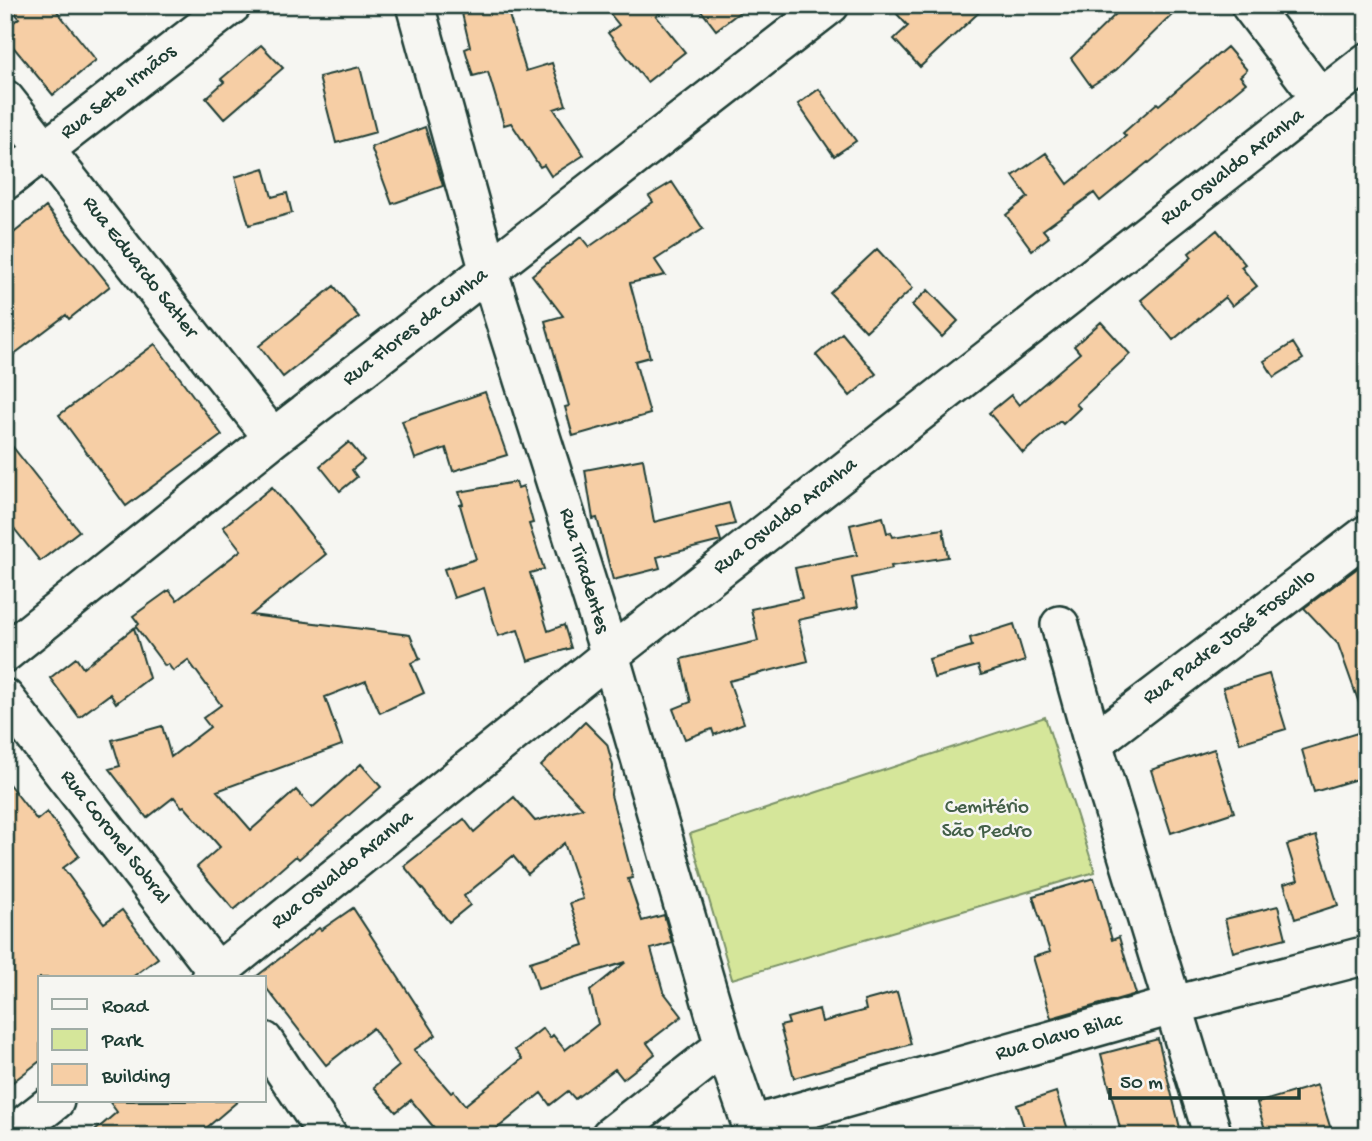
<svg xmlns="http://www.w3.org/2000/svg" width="1372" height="1141" font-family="'Gochi Hand',sans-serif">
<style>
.green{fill:#d5e69a;stroke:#7a9267;stroke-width:2}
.building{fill:#f6cea5;stroke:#1f3d34;stroke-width:2}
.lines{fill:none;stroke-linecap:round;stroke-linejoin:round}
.minor-casing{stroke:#1f3d34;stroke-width:42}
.minor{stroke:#f6f6f2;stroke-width:37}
.labels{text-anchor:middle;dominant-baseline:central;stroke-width:5;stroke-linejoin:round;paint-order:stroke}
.street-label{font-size:21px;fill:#1f3d34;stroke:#f6f6f2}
.park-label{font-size:21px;fill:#435f48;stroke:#f6f6f2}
</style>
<rect width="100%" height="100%" fill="#f6f6f2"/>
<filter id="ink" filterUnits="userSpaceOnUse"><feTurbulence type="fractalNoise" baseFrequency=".0143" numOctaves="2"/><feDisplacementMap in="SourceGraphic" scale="14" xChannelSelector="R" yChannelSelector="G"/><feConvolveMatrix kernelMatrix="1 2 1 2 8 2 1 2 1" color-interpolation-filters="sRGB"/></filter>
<g filter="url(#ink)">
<path class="green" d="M1045 717 1095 872 732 979 690 834Z"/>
<path class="building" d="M9 5H52L96 60 53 95 5 37V29L19 18Z
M460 5H506L526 71 552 63 566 105 554 109 584 155 551 176 544 165 540 167 511 123 504 125 488 72 473 76 465 49 470 47Z
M603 5H670L656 16 685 52 647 82 608 33 619 25Z
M697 5H749L716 30Z
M908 5H987L920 67 894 39 908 26 897 14Z
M1125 5H1182L1116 70 1091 86 1071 58Z
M261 45 283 68 224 119 206 98 224 82 221 79Z
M1227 47 1247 70 1240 76 1246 83 1149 163 1148 162 1100 201 1094 193 1043 230 1049 237 1032 250 1006 215 1028 197 1013 176 1046 153 1068 184 1126 136 1123 133 1157 103 1159 105Z
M360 67 376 132 336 143 319 77Z
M819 89 856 141 834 156 798 104Z
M425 127 443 186 392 204 371 147Z
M264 168 272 197 287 193 292 213 249 225 235 177Z
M672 182 703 229 655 260 665 275 630 283 650 357 635 361 650 414 573 436 565 407 569 406 545 321 563 316 532 275 581 237 589 247 653 202 649 196Z
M46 207 110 286 69 319 66 315 5 361V240Z
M1217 230 1245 264 1241 267 1257 286 1232 306 1225 297 1173 340 1141 300 1192 257 1189 253Z
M877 249 913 288 866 331 830 293Z
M334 286 359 317 283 377 259 346Z
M928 290 958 321 942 337 912 305Z
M1101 322 1130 354 1076 404 1080 408 1063 424 1060 421 1023 453 989 413 1011 395 1019 405 1080 353 1074 346Z
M842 333 876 374 850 396 816 355Z
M1293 343 1303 359 1274 377 1264 361Z
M155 344 222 435 126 506 59 415Z
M485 392 507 455 453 471 446 448 415 459 402 421Z
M5 437 79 531 40 561 5 517Z
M349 442 364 460 352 470 357 477 340 491 320 466Z
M643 459 654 522 729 503 735 524 717 528 721 541 657 557 660 568 613 580 597 518 593 519 585 470Z
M516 482 518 488 523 486 533 523 529 524 544 569 530 573 548 631 564 625 571 648 528 661 518 630 498 636 484 588 454 598 444 569 476 559 460 505 463 504 459 492Z
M272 487 326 554 251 615 410 635 420 659 411 663 424 693 380 713 366 681 325 697 342 745 217 791 251 830 296 790 312 808 361 764 381 787 299 859 296 856 234 910 197 867 220 847 184 806 182 807 174 797 147 818 109 769 120 766 112 740 162 726 171 757 210 727 203 718 221 705 188 660 173 671 168 664 165 666 136 627 139 624 133 616 169 590 177 600 241 550 223 527Z
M883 517 887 533 891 532 893 537 943 529 948 557 891 566 892 569 852 578 858 607 798 620 808 661 729 681 744 723 714 735 712 729 685 739 673 709 691 702 681 659 758 641 751 609 802 598 795 568 857 555 850 525Z
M1367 561V717H1364L1338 644 1304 608Z
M1014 624 1025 661 981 675 978 666 934 678 929 659 972 646 970 638Z
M134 628 149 678 116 703 110 694 79 717 50 678 76 658 83 668Z
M1269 674 1286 729 1240 743 1223 688Z
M585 722 607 744 613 766 611 795 633 878 628 879 642 921 664 915 672 943 651 949 663 991 682 1016 647 1043 655 1054 623 1079 615 1069 575 1099 568 1091 550 1105 541 1093 488 1136H441L411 1100 396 1112 374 1087 399 1066 373 1028 326 1065 264 985V978L257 976 319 928 321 930 353 908 436 1035 414 1050 451 1093 454 1091 465 1105 522 1059 515 1050 543 1028 550 1038 553 1035 565 1050 598 1024 590 991 626 962 538 989 530 962 584 945 570 903 583 899 564 843 528 874 513 856 464 896 470 905 449 922 404 866 464 819 474 832 514 797 535 821 583 808 541 766Z
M1367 730V776L1314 792 1302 750Z
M1214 749 1234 812 1171 833 1151 770Z
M5 779 37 820 47 812 79 856 63 868 104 923 122 910 158 958 131 978H40V1061L5 1088Z
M1316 836 1338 905 1295 919 1284 884 1298 880 1287 845Z
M1094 878 1112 940 1119 937 1136 994 1051 1018 1033 957 1050 952 1033 896Z
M1278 906 1286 938 1233 952 1225 919Z
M897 992 911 1044 794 1078 780 1026 789 1024 787 1018 819 1009 822 1022 866 1010 864 1001Z
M1158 1039 1182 1136H1122L1101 1054Z
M1317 1085 1333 1136H1267L1257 1103Z
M1056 1092 1070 1136H1027L1017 1105Z
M109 1101H238L197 1136H89L117 1112Z"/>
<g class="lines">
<g class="minor-casing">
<path id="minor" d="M415 5 489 272 610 655 724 1046 755 1136
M1250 5 1321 99
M5 99 273 438
M5 181 232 5
M1060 625 1093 743 1213 1136
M5 653 273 438 830 5
M5 698 222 978
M1093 743 1367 534
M210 978 610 655 1367 62
M264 1041 328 1136
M752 1125 1175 1005 1367 955
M10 1136 55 1101
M610 1136 724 1046"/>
</g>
<use href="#minor" class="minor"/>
</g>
</g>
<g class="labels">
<g class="street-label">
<text transform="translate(119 93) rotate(-38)">Rua Sete Irmãos</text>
<text transform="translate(1233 168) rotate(-38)">Rua Osvaldo Aranha</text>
<text transform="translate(139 268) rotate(52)">Rua Eduardo Satler</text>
<text transform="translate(416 328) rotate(-38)">Rua Flores da Cunha</text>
<text transform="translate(786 517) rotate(-38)">Rua Osvaldo Aranha</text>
<text transform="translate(583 571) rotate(73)">Rua Tiradentes</text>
<text transform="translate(1230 638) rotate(-37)">Rua Padre José Foscallo</text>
<text transform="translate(114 838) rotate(52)">Rua Coronel Sobral</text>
<text transform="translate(343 871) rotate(-39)">Rua Osvaldo Aranha</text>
<text transform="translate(1059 1038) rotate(-16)">Rua Olavo Bilac</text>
</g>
<g class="park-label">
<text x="987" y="808">Cemitério<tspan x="987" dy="24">São Pedro</tspan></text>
</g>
</g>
<rect width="1372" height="1141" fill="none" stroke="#f6f6f2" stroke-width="28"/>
<rect x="14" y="14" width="1344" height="1113" fill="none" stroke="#1f3d34" stroke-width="2.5" filter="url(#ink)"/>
<rect x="38" y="976" width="228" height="126" fill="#f6f6f2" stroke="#a0aca6" stroke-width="2"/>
<rect x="52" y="999" width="35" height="10" fill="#f6f6f2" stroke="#a0aca6" stroke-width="2"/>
<text x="102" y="1012" font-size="21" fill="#1f3d34">Road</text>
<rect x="52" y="1029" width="35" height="21" fill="#d5e69a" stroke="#a0aca6" stroke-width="2"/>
<text x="102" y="1046" font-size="21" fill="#1f3d34">Park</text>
<rect x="52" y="1064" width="35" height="21" fill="#f6cea5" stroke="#a0aca6" stroke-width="2"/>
<text x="102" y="1082" font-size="21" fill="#1f3d34">Building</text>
<path d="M1110 1088v10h189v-10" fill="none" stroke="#1f3d34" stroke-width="3.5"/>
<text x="1120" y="1088" font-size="21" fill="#1f3d34" stroke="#f6f6f2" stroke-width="5" paint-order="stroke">50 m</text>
</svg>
